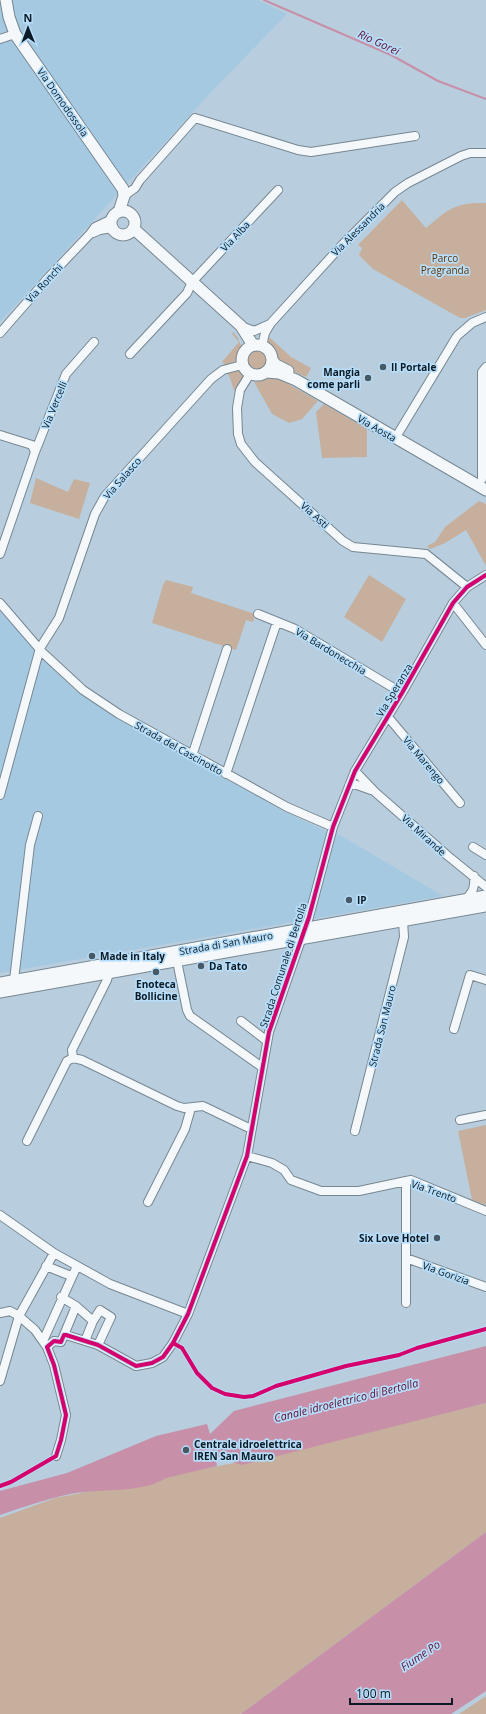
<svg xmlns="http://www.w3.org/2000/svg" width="486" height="1714" font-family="'Open Sans',sans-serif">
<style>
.built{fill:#a6c9e2}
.green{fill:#c6b09d}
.water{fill:#c78fa8}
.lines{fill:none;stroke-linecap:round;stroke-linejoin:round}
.stream{stroke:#c78fa8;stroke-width:2}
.street-casing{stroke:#778792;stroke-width:10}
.secondary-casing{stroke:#778792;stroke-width:13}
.street{stroke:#f4f8fa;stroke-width:8}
.secondary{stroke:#f4f8fa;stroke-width:11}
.cycleway-casing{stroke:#b6ddf9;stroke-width:6}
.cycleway{stroke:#d6006c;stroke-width:4}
.poi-dot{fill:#485965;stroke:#b6ddf9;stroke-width:1.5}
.labels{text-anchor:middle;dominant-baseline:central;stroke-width:3.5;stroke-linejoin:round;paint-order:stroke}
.street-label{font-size:10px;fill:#0b1a24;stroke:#b6ddf9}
.park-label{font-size:10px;fill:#613300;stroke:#b6ddf9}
.poi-label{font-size:10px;font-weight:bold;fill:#0b1a24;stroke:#b6ddf9;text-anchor:start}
.water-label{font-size:11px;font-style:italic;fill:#611034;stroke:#b6ddf9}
</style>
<rect width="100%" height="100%" fill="#b8cddd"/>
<path class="built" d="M0 0H258L287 14 214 89 0 322Z
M0 611 43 659 74 690 86 698 285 812 330 833 304 920 0 973Z
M333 831 443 896 312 919Z"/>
<path class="green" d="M402 200 426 228C448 209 456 202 486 203V310L465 318H460L373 269 359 255 362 248 358 245Z
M233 332 238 338 242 348 236 361 225 365 222 362 239 342 232 334Z
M269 337 291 357 311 368 306 377 282 366 276 361 274 354 268 345Z
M247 361a10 10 0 1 1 20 0a10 10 0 1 1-20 0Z
M239 370 241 371 243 376 234 391 230 378 227 372Z
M270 377 278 378 318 401 302 419 289 423 272 414 254 382 265 380Z
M324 404 367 429V457L322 458 316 412Z
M36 478 68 492 74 479 90 483 79 519 30 503Z
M479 501 486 504V566L466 530 445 543 430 549 427 546 435 542 445 527Z
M369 575 406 599 382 642 344 617Z
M166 580 193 587 191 593 255 614 253 622 246 620 236 650 152 623 163 585Z
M486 1125V1205L472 1200 458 1131Z
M486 1403V1532L241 1714H0V1518L55 1498 275 1455Z
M486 1696V1714H459Z"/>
<path class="water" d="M486 1346V1403L242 1465 215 1456 217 1466 166 1478C141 1494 100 1488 70 1494 47 1499 23 1507 0 1515V1491L67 1473 156 1436 207 1424 210 1434 234 1411Z
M486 1532V1691L451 1714H241Z"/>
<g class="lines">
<path class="stream" d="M264 0 391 55 438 81 486 99"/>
<g class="street-casing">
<path id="street" d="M0 39 15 34
M124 196 135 188 140 180 195 118 298 150 311 152 415 136
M93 233 100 230 112 228
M241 326 254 331 270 324
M0 333 49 277 90 234 95 227 112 219
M262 346 265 333 271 323 342 245 395 192 408 183 461 156 470 153H486
M130 354 187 293 192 282 278 190
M250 374 240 390 237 408 238 434 241 444 255 462 343 541 353 547 426 554 467 587
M399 432 457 336 472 323 486 317
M0 435 32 445 35 452 0 554
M35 452 66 374 94 342
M482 479V372L486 367
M0 603 43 653 83 690 119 714 287 807 333 827
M453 603 486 645
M258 614 295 629 402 693
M388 717 460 803
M192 756 227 649
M355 771 375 792 448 856 486 887
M226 774 277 622
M349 786 354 784 371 790
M0 795 40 648 59 618 95 514 105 496 211 379 223 370 242 365
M473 847 486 855
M465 900C473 892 475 888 474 876
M177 961 187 1010 190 1016 262 1067
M14 980 30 845 38 816
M241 1021 267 1041
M454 1029 470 975 486 980
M73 1058 72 1050 107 980 109 973 108 968
M460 1120 486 1115
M355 1131 404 937 403 921
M27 1141 67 1061 73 1058 82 1060 177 1106 184 1108 203 1106 251 1129
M247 1156 272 1163 284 1170 291 1180 321 1191H359L406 1181
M148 1202 185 1129 191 1108
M0 1215 54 1253 110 1284 188 1314
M406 1258 486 1287
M46 1266 71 1276
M61 1297 76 1306 93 1321
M406 1303V1181L411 1180 486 1211
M0 1313 10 1311 19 1316 35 1330 47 1347 54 1365 66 1415 61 1440 56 1456
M64 1335 76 1306
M43 1341 77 1266
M85 1341 93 1321 100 1310 111 1317 98 1345
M47 1347 54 1341 61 1342 64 1335H66L98 1345 136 1366 152 1363 163 1357 173 1343 188 1314 247 1156 269 1032 309 917 333 827 355 771 402 693 453 603 467 587 486 575
M0 1381 19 1316 54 1253"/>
</g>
<g class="secondary-casing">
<path id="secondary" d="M6 0 9 17 15 34 123 189 124 196 119 212
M111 223a12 12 0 1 1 24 0a12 12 0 1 1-24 0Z
M134 229 241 326 253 345
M242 360a15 15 0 1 1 30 0a15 15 0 1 1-30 0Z
M272 360 276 365 288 371
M266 372 279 373 296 380 486 490
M0 983 486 896
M0 992 486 906"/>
</g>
<use href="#street" class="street"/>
<use href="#secondary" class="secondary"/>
<g class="cycleway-casing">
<path id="cycleway" d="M173 1343 182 1348 197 1373 212 1388 225 1394 244 1397 253 1396 276 1386 346 1366 399 1355 417 1348 486 1329
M0 1486 11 1482 56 1456 61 1440 66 1415 54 1365 47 1347 54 1341 61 1342 64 1335H66L98 1345 136 1366 152 1363 163 1357 173 1343 188 1314 247 1156 269 1032 309 917 333 827 355 771 402 693 453 603 467 587 486 575"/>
</g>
<use href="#cycleway" class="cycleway"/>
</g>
<g class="poi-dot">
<circle cx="383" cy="367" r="4"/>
<circle cx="368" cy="378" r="4"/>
<circle cx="349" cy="900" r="4"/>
<circle cx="92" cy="956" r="4"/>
<circle cx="201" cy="966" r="4"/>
<circle cx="156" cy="972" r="4"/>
<circle cx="437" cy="1238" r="4"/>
<circle cx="186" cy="1450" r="4"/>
</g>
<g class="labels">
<g class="street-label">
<text transform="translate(63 102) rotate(55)">Via Domodossola</text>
<text transform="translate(358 229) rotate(-45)">Via Alessandria</text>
<text transform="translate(235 236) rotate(-47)">Via Alba</text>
<text transform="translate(44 283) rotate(-47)">Via Ronchi</text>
<text transform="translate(54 405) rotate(-68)">Via Vercelli</text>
<text transform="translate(377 428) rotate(30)">Via Aosta</text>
<text transform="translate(122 478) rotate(-49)">Via Salasco</text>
<text transform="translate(315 515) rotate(42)">Via Asti</text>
<text transform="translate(331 651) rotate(31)">Via Bardonecchia</text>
<text transform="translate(394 690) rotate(-59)">Via Speranza</text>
<text transform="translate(179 748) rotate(29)">Strada del Cascinotto</text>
<text transform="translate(424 760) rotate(50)">Via Marengo</text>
<text transform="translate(424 835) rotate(42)">Via Mirande</text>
<text transform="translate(226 943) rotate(-10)">Strada di San Mauro</text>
<text transform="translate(283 965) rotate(-72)">Strada Comunale di Bertolla</text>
<text transform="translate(382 1026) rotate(-76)">Strada San Mauro</text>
<text transform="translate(434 1191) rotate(20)">Via Trento</text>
<text transform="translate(446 1273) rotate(20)">Via Gorizia</text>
</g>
<g class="park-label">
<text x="445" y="258">Parco<tspan x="445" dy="12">Pragranda</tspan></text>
</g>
<g class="poi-label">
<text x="391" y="367">Il Portale</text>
<text x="360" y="372" text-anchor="end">Mangia<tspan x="360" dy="12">come parli</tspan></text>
<text x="357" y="900">IP</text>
<text x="100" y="956">Made in Italy</text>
<text x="209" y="966">Da Tato</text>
<text x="156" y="984" text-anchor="middle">Enoteca<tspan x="156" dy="12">Bollicine</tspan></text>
<text x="429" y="1238" text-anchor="end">Six Love Hotel</text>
<text x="194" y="1444">Centrale idroelettrica<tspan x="194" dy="12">IREN San Mauro</tspan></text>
</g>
<g class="water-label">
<text transform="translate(379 42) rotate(25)">Rio Gorei</text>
<text transform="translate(346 1400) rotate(-14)">Canale idroelettrico di Bertolla</text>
<text transform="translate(420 1655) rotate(-34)">Fiume Po</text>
</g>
</g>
<g transform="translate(28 28) rotate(359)" stroke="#b6ddf9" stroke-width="3" paint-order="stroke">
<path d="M0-3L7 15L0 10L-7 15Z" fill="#0b1a24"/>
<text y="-6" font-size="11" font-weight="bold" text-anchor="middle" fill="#0b1a24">N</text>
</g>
<path d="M350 1698v6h102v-6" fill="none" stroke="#0b1a24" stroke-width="2"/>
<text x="356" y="1698" font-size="12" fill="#0b1a24" stroke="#b6ddf9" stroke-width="3" paint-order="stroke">100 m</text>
</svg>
